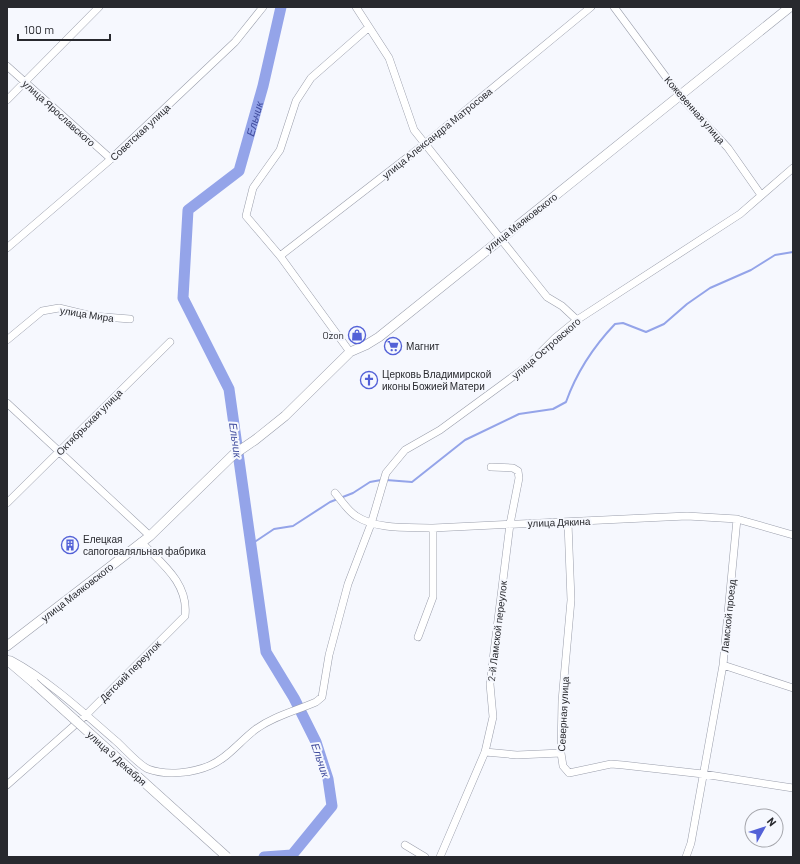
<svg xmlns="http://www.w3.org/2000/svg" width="800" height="864" font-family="Barlow,sans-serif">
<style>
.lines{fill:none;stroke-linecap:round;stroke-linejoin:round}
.stream{stroke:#94a4e9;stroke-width:2}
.river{stroke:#94a4e9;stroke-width:11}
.minor-casing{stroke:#9a9eab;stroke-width:8}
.secondary-casing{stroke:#9a9eab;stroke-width:10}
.minor{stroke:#fff;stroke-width:7}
.secondary{stroke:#fff;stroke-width:9}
.secondary-bridge-casing{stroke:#9a9eab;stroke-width:10;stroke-linecap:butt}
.secondary-bridge{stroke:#fff;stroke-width:9}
.labels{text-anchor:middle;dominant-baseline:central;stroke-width:4;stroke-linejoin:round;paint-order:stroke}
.street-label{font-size:10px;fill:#28292e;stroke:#f6f8fe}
.poi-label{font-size:10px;fill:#28292e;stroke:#f6f8fe;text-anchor:start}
.water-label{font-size:11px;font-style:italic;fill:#404c9d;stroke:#f6f8fe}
</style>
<rect width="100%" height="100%" fill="#f6f8fe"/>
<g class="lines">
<path class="stream" d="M386 480 412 482 465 440 519 414 553 409 566 402C576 374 594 346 615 324L623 323 646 332 664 324 687 304 710 288 751 270 775 255 793 252
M250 545 274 529 293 526 330 502 353 493 370 482 381 480"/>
<path class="river" id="s1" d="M264 857 292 855 332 806 328 779 316 742 294 698 266 652 229 389 183 298 188 210 239 171 263 86 281 7"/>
<g class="minor-casing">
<path id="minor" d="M356 7 389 58 414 130 547 297 562 306 577 320
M614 7 680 96 728 148 761 195
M7 66 111 159
M7 100 99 7
M7 248 111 159 235 42 263 7
M280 256 426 143 591 7
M7 340 42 311 59 308 92 316 130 319
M350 352 280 256 246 216 253 188 280 150 296 101 311 78 368 28
M7 403 150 536
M335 493C341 500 348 511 356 516 377 530 409 527 433 528L687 516 737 519 793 535
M7 503 170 342
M737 519 723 665 793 688
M568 523 571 600 562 701 561 753 563 766 569 773 611 764 623 765 703 774 793 788
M418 637 433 597V528
M11 660C47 679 85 714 116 741 124 748 139 765 148 769 167 776 193 773 211 765 229 757 240 741 256 729 274 716 295 711 316 702L322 697 329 655 348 584 371 524 386 473 405 450 440 430 526 367 555 338 577 320 740 214 793 168
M485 752 517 755 561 753
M7 785 86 715 185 616C189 583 161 563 141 542
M405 845 425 857
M440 857 485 752 493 717 490 684 510 524 519 478 518 471 513 468 491 467
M686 857 691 843 723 665"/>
</g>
<g class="secondary-casing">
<path id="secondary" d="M7 646 150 536 233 455 255 440 285 416 350 352 366 345 379 337 790 7
M7 660 34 683"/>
</g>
<use href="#minor" class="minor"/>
<use href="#secondary" class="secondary"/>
<g class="secondary-bridge-casing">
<path id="secondary-bridge" d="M34 683 227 857"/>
</g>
<use href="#secondary-bridge" class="secondary-bridge"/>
</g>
<defs>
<g id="shop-ring" transform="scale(0.9)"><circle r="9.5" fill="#f6f8fe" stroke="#5361d7" stroke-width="1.5"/><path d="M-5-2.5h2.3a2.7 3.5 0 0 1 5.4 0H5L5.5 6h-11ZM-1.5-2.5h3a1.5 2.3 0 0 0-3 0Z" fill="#5361d7"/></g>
<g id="supermarket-ring" transform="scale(0.9)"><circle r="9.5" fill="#f6f8fe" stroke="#5361d7" stroke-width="1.5"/><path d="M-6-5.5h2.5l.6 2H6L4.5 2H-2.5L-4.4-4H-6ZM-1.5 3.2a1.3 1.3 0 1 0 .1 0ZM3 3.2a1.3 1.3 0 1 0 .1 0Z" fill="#5361d7"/></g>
<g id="church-ring" transform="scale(0.9)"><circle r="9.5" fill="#f6f8fe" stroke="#5361d7" stroke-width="1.5"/><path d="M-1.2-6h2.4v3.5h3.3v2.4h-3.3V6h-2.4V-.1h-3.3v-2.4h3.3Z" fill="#5361d7"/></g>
<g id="building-ring" transform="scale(0.9)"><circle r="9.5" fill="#f6f8fe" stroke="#5361d7" stroke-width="1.5"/><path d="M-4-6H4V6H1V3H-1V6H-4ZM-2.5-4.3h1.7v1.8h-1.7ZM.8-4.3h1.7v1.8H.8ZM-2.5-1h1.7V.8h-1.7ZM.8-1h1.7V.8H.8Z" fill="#5361d7"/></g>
</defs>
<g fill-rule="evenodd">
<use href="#shop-ring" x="357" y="335"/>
<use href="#supermarket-ring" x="393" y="346"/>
<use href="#church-ring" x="369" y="380"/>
<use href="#building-ring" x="70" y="545"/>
</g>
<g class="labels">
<g class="street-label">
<text transform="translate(695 110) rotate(49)">Кожевенная улица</text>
<text transform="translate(59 113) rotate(42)">улица Ярославского</text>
<text transform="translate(140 132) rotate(-43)">Советская улица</text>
<text transform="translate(437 133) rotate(-39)">улица Александра Матросова</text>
<text transform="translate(521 222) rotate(-38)">улица Маяковского</text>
<text transform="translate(87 314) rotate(9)">улица Мира</text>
<text transform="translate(546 348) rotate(-41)">улица Островского</text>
<text transform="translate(89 422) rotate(-45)">Октябрьская улица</text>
<text transform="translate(559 522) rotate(-2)">улица Дякина</text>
<text transform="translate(77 592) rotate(-38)">улица Маяковского</text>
<text transform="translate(728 616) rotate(-84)">Ламской проезд</text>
<text transform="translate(497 631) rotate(-83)">2-й Ламской переулок</text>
<text transform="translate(130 671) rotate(-45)">Детский переулок</text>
<text transform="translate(563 714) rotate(-87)">Северная улица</text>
<text transform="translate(117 758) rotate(42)">улица 9 Декабря</text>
</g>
<g class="poi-label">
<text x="344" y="335" text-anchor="end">Ozon</text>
<text x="406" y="346">Магнит</text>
<text x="382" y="374">Церковь Владимирской<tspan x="382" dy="12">иконы Божией Матери</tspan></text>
<text x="83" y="539">Елецкая<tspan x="83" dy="12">сапоговаляльная фабрика</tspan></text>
</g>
<g class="water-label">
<text stroke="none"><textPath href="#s1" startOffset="835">Ельчик</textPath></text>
<text transform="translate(236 440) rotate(82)">Ельчик</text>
<text transform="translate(321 760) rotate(71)">Ельчик</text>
</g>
</g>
<rect width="800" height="864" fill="none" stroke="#28292e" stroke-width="16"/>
<g transform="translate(764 828) rotate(51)"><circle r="19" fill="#f6f8fe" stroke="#a4a5ab"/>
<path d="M0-3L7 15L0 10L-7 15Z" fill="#5361d7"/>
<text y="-6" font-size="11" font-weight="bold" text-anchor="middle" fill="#28292e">N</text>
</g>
<path d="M18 34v6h92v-6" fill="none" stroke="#28292e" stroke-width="2"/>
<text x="24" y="34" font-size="12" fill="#28292e" stroke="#f6f8fe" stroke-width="3" paint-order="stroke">100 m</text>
</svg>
